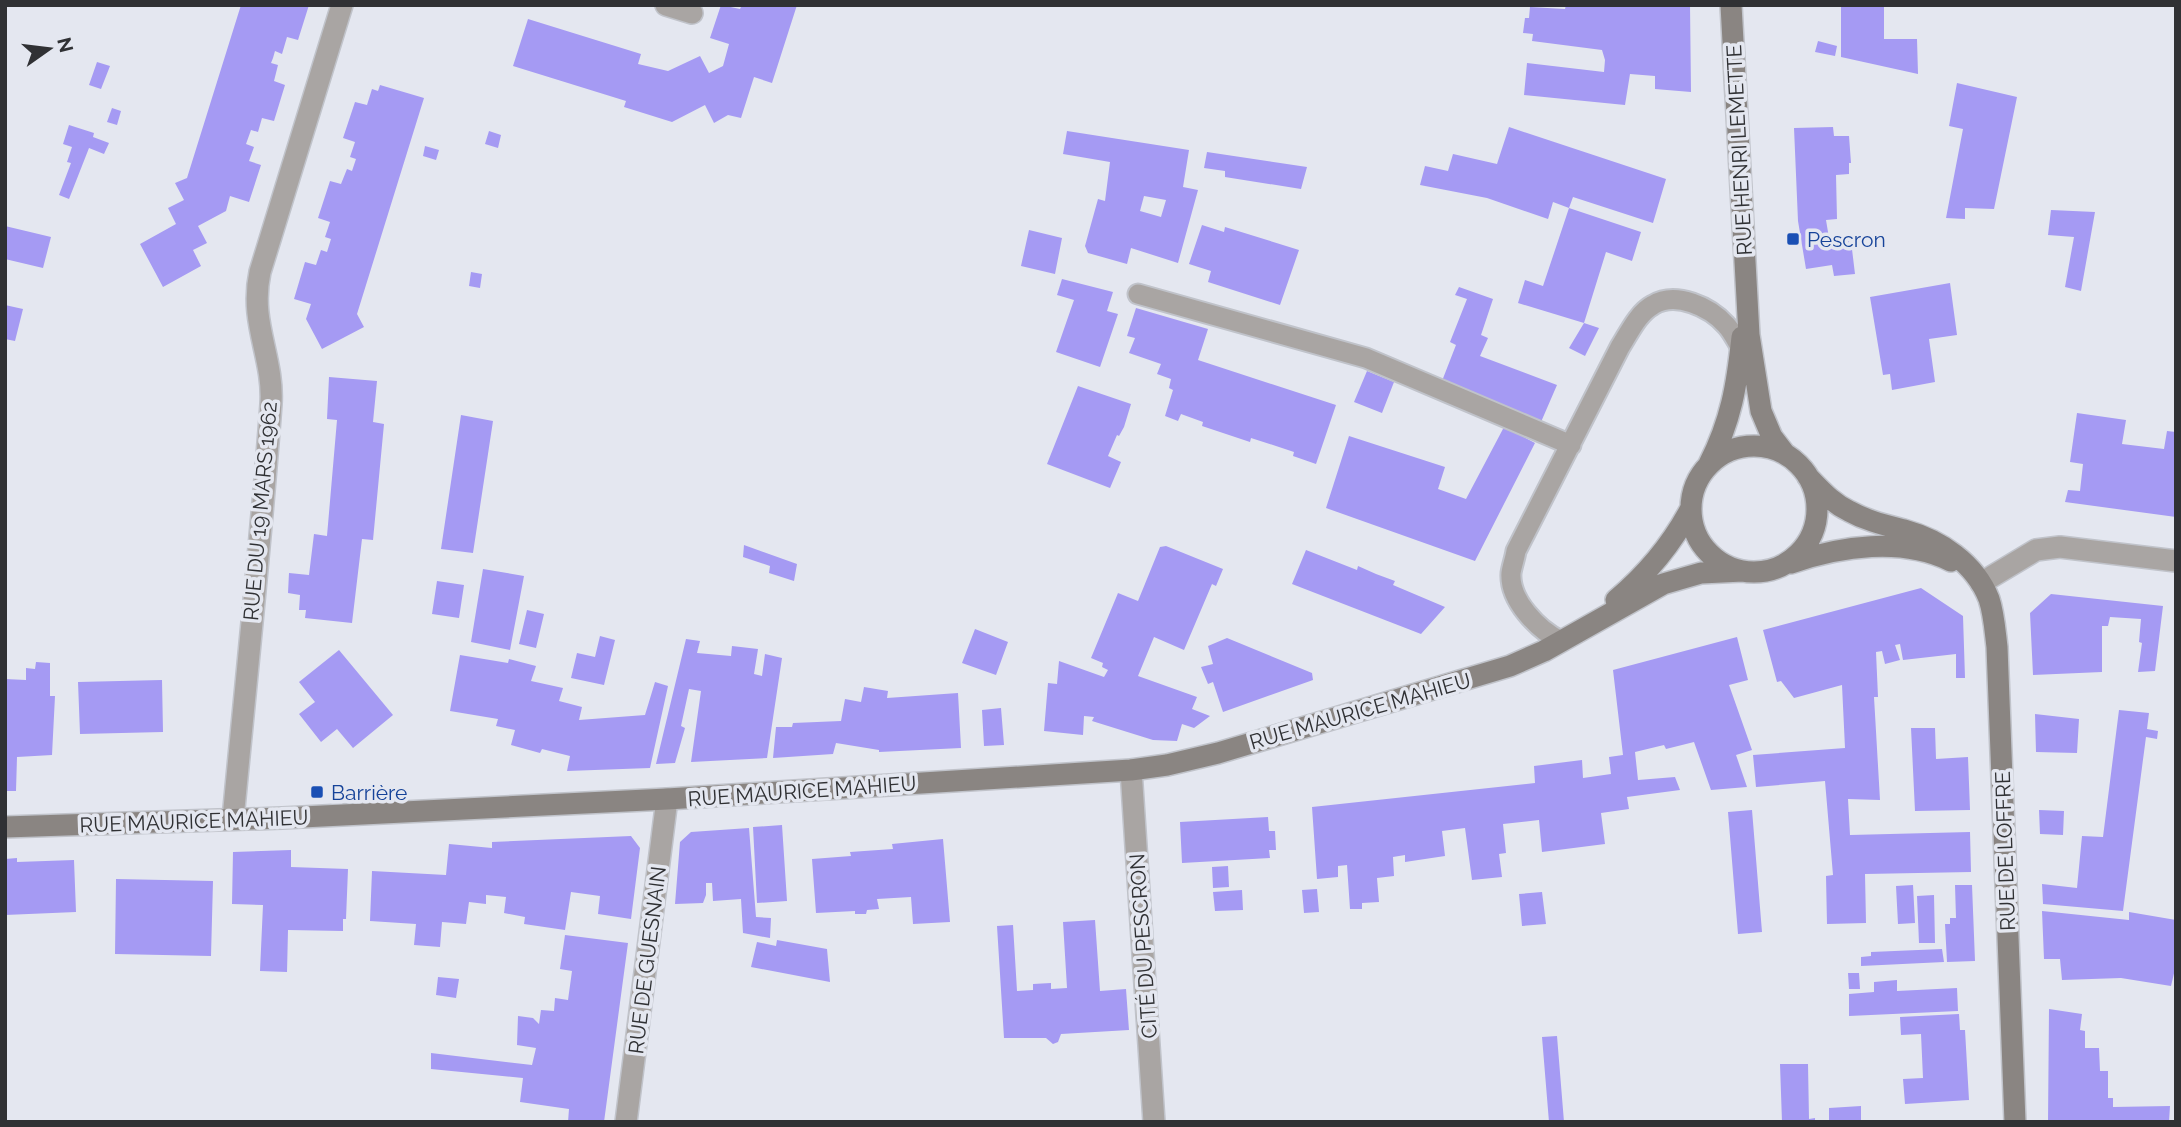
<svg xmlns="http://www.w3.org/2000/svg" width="2181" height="1127" font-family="Raleway,sans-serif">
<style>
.building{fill:#a59af3;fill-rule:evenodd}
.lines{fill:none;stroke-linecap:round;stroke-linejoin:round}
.lane-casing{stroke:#c0c3ca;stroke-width:23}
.street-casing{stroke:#c0c3ca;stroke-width:24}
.secondary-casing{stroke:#c0c3ca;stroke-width:24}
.lane{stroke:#a9a5a3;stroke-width:19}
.street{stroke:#a9a5a3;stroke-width:21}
.secondary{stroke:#8a8582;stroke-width:21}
.transit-dot{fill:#1a4fb4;stroke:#e4e7f0;stroke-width:2.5}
.labels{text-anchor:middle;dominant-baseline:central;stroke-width:7;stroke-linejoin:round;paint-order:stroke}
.street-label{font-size:21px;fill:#303134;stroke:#e4e7f0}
.transit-label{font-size:21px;fill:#164399;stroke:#e4e7f0;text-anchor:start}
</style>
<rect width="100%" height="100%" fill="#e4e7f0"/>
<path class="building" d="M241 5H309L298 40 287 37 282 54 275 51 273 58 271 63 278 65 274 81 285 85 274 121 262 118 258 132 251 130 246 144 254 147 249 161 261 165 249 202 230 196 226 211 198 226 207 243 193 250 201 266 163 287 140 244 176 224 168 208 184 200 175 183 187 178Z
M721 5 740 9 742 5H797L772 83 754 77 741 118 728 115 714 123 705 105 672 122 624 107 626 101 513 66 528 19 641 54 638 64 668 71 700 56 709 73 723 66 729 44 710 38Z
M1566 5H1690L1691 92 1655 89V76L1630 74 1625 105 1524 95 1527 63 1604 72 1605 60 1602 50 1532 41 1533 34 1523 33 1525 18H1529L1530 7 1565 9Z
M1841 5H1884V39H1917L1918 74 1841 57Z
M1818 41 1837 46 1835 56 1815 52Z
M97 62 110 66 101 89 89 85Z
M1957 83 2017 97 1994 209 1965 208V219L1946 218 1963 129 1949 126Z
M380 85 424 98 357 314 364 327 322 349 306 319 311 304 294 299 305 262 316 265 321 250 327 252 331 239 325 237 330 222 318 218 330 181 341 184 347 169 352 171 356 159 350 157 355 142 343 138 355 102 367 105 372 89 378 91Z
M112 108 121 111 117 125 107 122Z
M69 125 94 133 93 137 109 143 104 154 89 148 69 199 59 195 71 163 67 162 72 147 63 144Z
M1509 127 1666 179 1653 223 1573 197 1569 208 1553 202 1548 219 1487 198 1420 185 1425 166 1448 171 1453 154 1497 164Z
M1833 127 1834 136H1849L1851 163H1849V174L1836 175 1837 219 1826 220 1830 244 1851 241 1855 274 1834 276 1832 265 1806 269 1798 221 1794 128Z
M489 131 501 135 498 148 485 144Z
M1067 131 1189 150 1183 187 1198 190 1178 263 1131 248 1127 264 1088 253 1085 246 1098 199 1105 201 1110 162 1063 154ZM1144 196 1166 200 1161 217 1140 211Z
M425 146 439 150 436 160 423 156Z
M1207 152 1307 167 1301 189 1225 177V171L1204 168Z
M1569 208 1641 232 1632 261 1606 252 1584 323 1518 303 1525 280 1543 286Z
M2051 210 2095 212 2081 291 2065 287 2074 237 2048 235Z
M1202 225 1224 232 1225 227 1299 250 1280 305 1208 282 1211 271 1189 264Z
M5 226 51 237 43 268 5 259Z
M1029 230 1062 238 1055 274 1021 266Z
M471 272 482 274 480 288 469 286Z
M1062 279 1113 292 1107 311 1118 314 1100 367 1056 352 1074 300 1057 295Z
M1950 283 1957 335 1929 339 1935 382 1892 390 1890 374 1883 375 1870 297Z
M1459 287 1493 299 1481 335 1488 338 1480 356 1557 385 1541 422 1442 381 1456 345 1450 342 1467 299 1455 295Z
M5 305 23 309 15 341 5 339Z
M1136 308 1208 329 1198 360 1336 405 1316 464 1293 456 1294 452 1273 445 1251 438 1250 442 1202 426 1203 422 1181 414 1178 421 1165 416 1173 390 1169 388 1171 379 1157 374 1161 364 1129 353 1135 338 1127 336Z
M1584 323 1599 328 1585 356 1569 348Z
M1367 371 1394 382 1382 413 1354 402Z
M329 377 377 381 373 422 384 424 373 540 362 539 352 623 305 618 306 610H299L300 595 288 593 289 573 309 575 314 534 327 536 337 420 327 419Z
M1078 386 1131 404 1124 427 1119 436 1117 435 1108 456 1121 462 1110 488 1047 464Z
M2077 413 2126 420 2122 444 2164 449 2167 431 2176 432V517L2065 502 2068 490 2080 491 2083 464 2070 462Z
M461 415 493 421 473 553 441 549Z
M1504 427 1535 443 1475 561 1326 508 1349 436 1445 467 1438 489 1466 499Z
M744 545 797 564 794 581 769 573 770 566 743 557Z
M1166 546 1223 569 1216 586 1212 584 1184 650 1154 637 1138 676 1197 697 1192 709 1210 716 1194 728 1182 724 1177 741 1153 740 1092 721 1094 717 1084 716 1083 735 1044 731 1048 683 1057 684 1059 661 1104 677 1108 670 1102 667 1103 663 1091 658 1118 593 1138 601 1160 547Z
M1306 550 1357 570 1358 566 1376 574 1395 581 1393 585 1445 607 1421 634 1292 584Z
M483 569 524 576 510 650 471 642Z
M437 581 464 585 459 618 432 614Z
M1921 588 1963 616 1965 678H1956V654L1903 660 1900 644 1895 645 1900 660 1885 664 1882 651 1876 652 1878 697H1874L1880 800 1848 799 1850 835 1970 832 1971 872 1865 874 1866 923 1827 924 1826 876 1833 875 1825 781 1756 787 1753 755 1845 748 1842 685 1794 698 1781 681 1777 682 1763 630Z
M2051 594 2163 606 2155 671 2138 672 2142 643 2139 642 2141 619 2110 617 2108 626H2102V672L2033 675 2030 613Z
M527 610 544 614 536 648 519 644Z
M975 629 1008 642 996 675 962 663Z
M600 636 615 640 604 685 571 678 577 653 595 657Z
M1737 637 1748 680 1729 685 1752 750 1736 755 1747 787 1711 790 1694 742 1666 749 1664 745 1635 752 1638 780 1675 777 1680 790 1627 797 1629 809 1601 813 1605 844 1542 852 1539 820 1503 824 1506 853 1499 854 1502 877 1472 880 1465 828 1442 831 1445 856 1405 862V855L1393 857 1394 876 1377 878 1379 902 1362 903V909H1350L1347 865 1338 866V877L1317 879 1312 807 1535 783 1534 766 1582 760 1583 778 1611 774 1609 757 1623 755 1613 670Z
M1227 638 1312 673 1313 680 1223 712 1213 682 1208 684 1201 667 1213 664 1208 646Z
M686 639 700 641 697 653 731 656 732 646 758 649 754 674 762 676 765 654 782 658 767 758 691 762 701 691 689 689 681 726 685 728 675 763 656 764Z
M339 650 393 715 353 748 337 729 321 742 299 714 315 702 299 682Z
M460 655 508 663 509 659 536 666 531 681 563 688 559 701 582 707 579 720 645 715 655 682 668 686 650 768 567 771 570 756 542 749 540 753 511 745 515 730 496 726 498 719 450 711Z
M36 662 50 663V696H55L52 755 17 757 16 791H5V679L26 680V668L35 669Z
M162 680 163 732 80 734 78 682Z
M864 687 888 691 887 698 958 693 961 748 879 752V750L836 743 833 754 773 758 776 727H792L793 723 841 721 845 699 861 702Z
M1001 708 1004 745 984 746 982 710Z
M2119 710 2149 713 2147 729 2158 731 2157 739 2146 737 2123 911 2043 904 2042 884 2077 888 2082 836 2103 837Z
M2035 714 2079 719 2077 753 2036 752Z
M1911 728H1935L1936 759 1968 757 1970 810 1915 811Z
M1752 810 1762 932 1738 934 1728 812Z
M2039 810 2064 811 2063 835 2040 834Z
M1268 817 1269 831H1275L1276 850H1269L1270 858 1182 863 1180 822Z
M782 825 787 901 757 903 753 827Z
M749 828 756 917 771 918 770 938 743 933 741 899 713 901 712 883H706V895L703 903 675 904 680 842 691 832Z
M631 836 640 848 631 919 598 914 600 896 571 892 565 930 524 924 525 917 504 913 506 897 486 895V904L469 902 466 924 442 922 440 947 414 945 416 924 370 921 372 871 446 875 449 844 492 848V842Z
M943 839 950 922 913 924 911 897 877 899 879 909 867 910 866 914H855V911L816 913 812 859 851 856 850 852 893 849 892 844Z
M291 850V867L348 869 346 919H343V931L288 930 287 972 260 971 263 905 232 904 233 852Z
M17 858V862L74 860 76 912 5 915V859Z
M1228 866 1229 887 1213 888 1212 867Z
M116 879 213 881 211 956 115 954Z
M1913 885 1915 923 1898 924 1896 886Z
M1955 885H1972L1975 961 1947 962 1945 924H1950V918H1956Z
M1317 889 1319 912 1304 913 1302 890Z
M1242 890 1243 910 1215 911 1213 892Z
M1542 892 1546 924 1522 926 1519 894Z
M1934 895 1935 943H1919L1917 896Z
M2042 911 2129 920V912L2176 920V965L2171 986 2121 978 2062 980 2060 959H2044Z
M1095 920 1100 991 1126 989 1129 1030 1061 1034 1058 1042 1053 1044 1046 1038H1004L997 926 1013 925 1017 991 1033 990V984L1051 983V989L1067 988 1063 922Z
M565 935 628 943 604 1122H568L569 1109 520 1102 523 1078 431 1069V1053L532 1065 536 1048 517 1045 518 1016 533 1018 539 1024 541 1010 554 1011 555 998 568 1000 572 971 560 969Z
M777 940 827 949 830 982 751 967 757 942 776 946Z
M1942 949 1944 962 1861 966V957L1871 956V952Z
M1848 973H1859L1860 989H1849Z
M438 977 459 979 456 998 436 995Z
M1897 980V991L1957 988 1958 1011 1849 1016V994L1874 992V982Z
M2049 1009 2082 1014 2080 1030 2085 1031V1048H2099L2100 1071H2108V1098H2113V1107L2170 1106 2169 1122H2048Z
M1959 1014 1960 1030H1965L1969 1100 1905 1104 1903 1079 1923 1078 1921 1034 1901 1035 1900 1017Z
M1557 1036 1564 1122H1549L1542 1037Z
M1780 1064H1808L1809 1119 1815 1118V1122H1782Z
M1861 1106V1122H1829V1108Z"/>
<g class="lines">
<g class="lane-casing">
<path id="lane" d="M1138 294 1366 358 1571 445
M1561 641C1538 630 1509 600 1511 573 1512 566 1515 558 1516 551L1620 347C1629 333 1638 313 1653 305 1676 291 1710 307 1726 325 1732 331 1736 340 1741 348"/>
</g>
<g class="street-casing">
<path id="street" d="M666 5 692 13
M1981 583 2036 550 2060 547 2176 561
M1131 770 1154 1122
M233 819C246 681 261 542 271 404 274 357 249 323 260 272L342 5
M626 1122 667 799"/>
</g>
<g class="secondary-casing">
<path id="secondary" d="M1731 5 1749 335 1761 411 1772 437 1785 454
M1691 509a63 63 0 1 1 126 0a63 63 0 1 1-126 0Z
M1709 464C1731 421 1737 385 1742 337
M1808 477C1821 490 1832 503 1849 511 1867 521 1885 525 1904 530 1940 540 1975 563 1989 599 1994 614 1995 631 1997 647L2015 1122
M1791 563C1841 546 1902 537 1951 561
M1616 600C1647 574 1672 544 1691 508
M5 827 282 818 667 799 1131 770 1167 765 1218 753 1510 666 1544 651 1663 584 1701 573 1743 571"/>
</g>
<use href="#lane" class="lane"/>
<use href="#street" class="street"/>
<use href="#secondary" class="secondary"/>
</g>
<g class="transit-dot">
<rect x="1786" y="232" width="14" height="14" rx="3.5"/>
<rect x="310" y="785" width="14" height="14" rx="3.5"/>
</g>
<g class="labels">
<g class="street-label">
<text transform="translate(1739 150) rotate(-93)">RUE HENRI LEMETTE</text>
<text transform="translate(260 511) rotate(-85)">RUE DU 19 MARS 1962</text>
<text transform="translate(1360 711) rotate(-16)">RUE MAURICE MAHIEU</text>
<text transform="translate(802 791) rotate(-4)">RUE MAURICE MAHIEU</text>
<text transform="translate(194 821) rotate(-2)">RUE MAURICE MAHIEU</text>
<text transform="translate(2005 851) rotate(-92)">RUE DE LOFFRE</text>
<text transform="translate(1143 946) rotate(-94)">CITÉ DU PESCRON</text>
<text transform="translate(647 960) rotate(-83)">RUE DE GUESNAIN</text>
</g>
<g class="transit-label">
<text x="1807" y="239">Pescron</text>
<text x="331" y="792">Barrière</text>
</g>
</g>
<rect width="2181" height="1127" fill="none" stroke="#303134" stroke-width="14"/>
<g transform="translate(49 49) rotate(76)" stroke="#e4e7f0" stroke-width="5" paint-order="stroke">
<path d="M0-5L12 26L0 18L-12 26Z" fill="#303134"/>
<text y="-10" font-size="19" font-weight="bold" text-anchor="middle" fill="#303134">N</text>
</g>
</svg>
